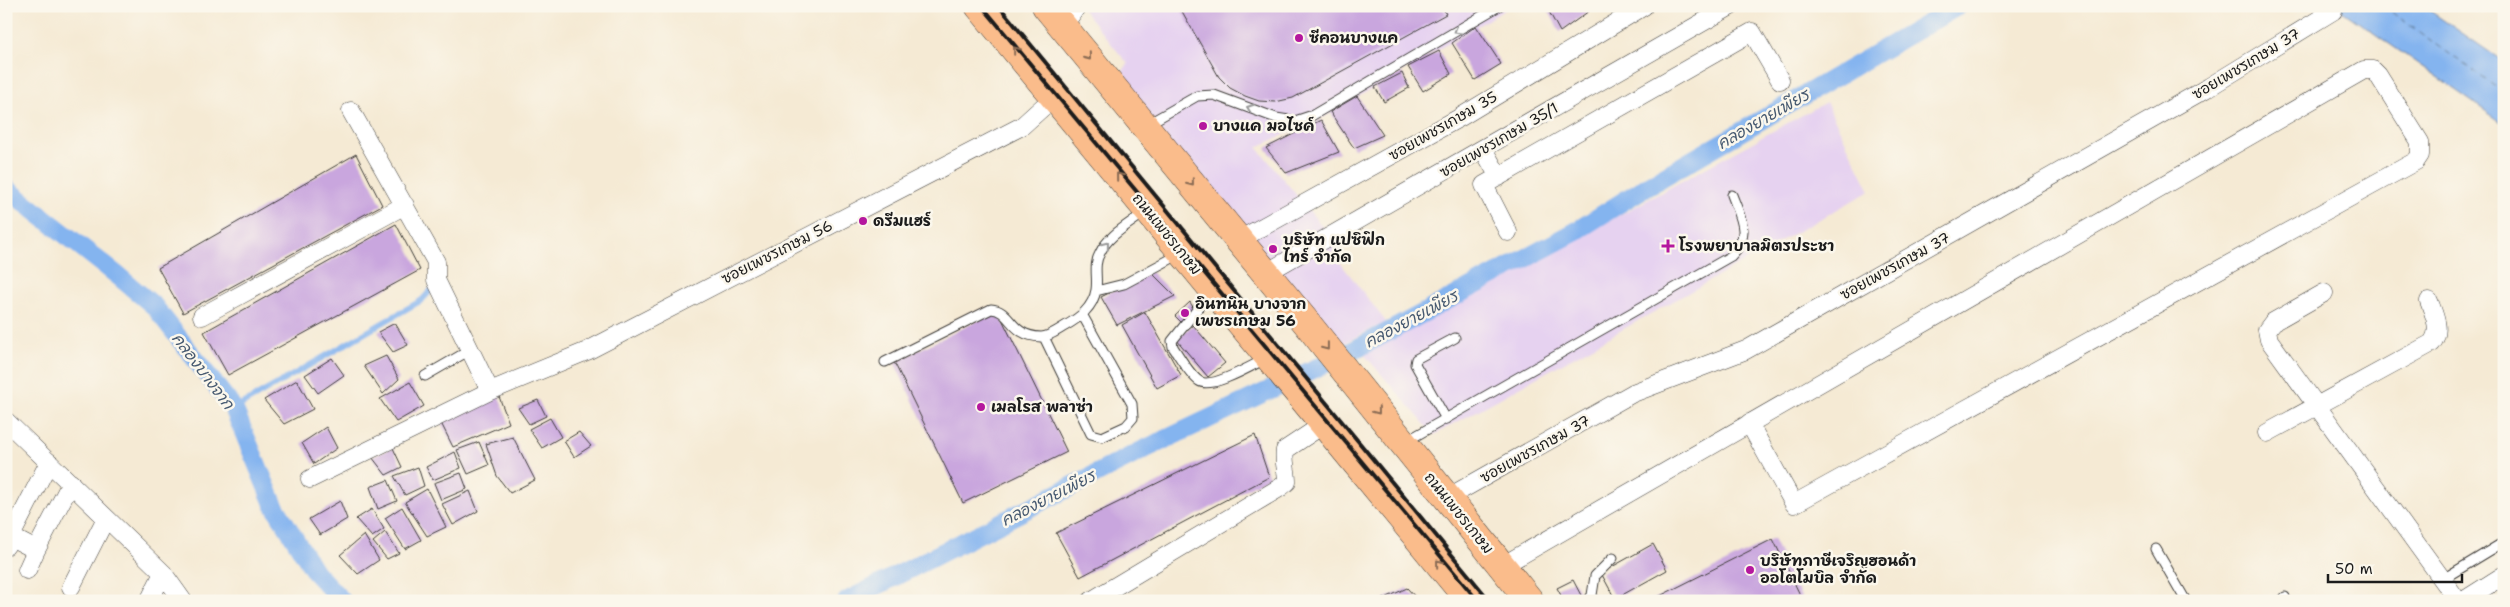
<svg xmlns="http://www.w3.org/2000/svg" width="2510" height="607" font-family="'Shantell Sans','Playpen Sans Thai',sans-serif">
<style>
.built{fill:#e6d2f0}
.water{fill:#84b4ef;stroke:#506886}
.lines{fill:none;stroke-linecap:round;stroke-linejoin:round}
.stream{stroke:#84b4ef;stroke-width:5.5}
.canal{stroke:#84b4ef;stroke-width:19}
.ferry{stroke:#465970;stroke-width:1;stroke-dasharray:6 5;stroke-linecap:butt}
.building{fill:#c9a6de}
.lane-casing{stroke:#3d3b38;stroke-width:11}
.street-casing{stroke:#3d3b38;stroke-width:19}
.primary-casing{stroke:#3d3b38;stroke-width:29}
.lane{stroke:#fff;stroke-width:9}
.street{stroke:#fff;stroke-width:18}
.primary{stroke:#fabc8b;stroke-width:28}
.rail{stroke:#1c1c1c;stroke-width:4}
.oneway{stroke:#999}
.oneway2{stroke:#8b6c54}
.poi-dot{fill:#b5179e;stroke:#fbf7ec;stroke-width:2}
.labels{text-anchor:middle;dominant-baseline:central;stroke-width:5;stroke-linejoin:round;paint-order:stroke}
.poi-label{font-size:15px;font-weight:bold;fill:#1c1c1c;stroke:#fbf7ec;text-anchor:start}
.street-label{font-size:15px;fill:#1c1c1c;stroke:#fbf7ec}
.water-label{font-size:16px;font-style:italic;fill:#465970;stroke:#fbf7ec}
</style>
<rect width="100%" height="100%" fill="#fbf7ec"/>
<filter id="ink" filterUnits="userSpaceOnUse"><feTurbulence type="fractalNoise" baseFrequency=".02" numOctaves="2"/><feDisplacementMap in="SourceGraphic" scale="10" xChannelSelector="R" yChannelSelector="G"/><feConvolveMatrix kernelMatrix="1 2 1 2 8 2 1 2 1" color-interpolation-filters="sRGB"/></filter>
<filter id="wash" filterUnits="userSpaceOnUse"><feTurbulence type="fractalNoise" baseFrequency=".0096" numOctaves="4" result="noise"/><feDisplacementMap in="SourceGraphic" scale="20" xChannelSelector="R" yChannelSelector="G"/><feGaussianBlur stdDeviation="1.12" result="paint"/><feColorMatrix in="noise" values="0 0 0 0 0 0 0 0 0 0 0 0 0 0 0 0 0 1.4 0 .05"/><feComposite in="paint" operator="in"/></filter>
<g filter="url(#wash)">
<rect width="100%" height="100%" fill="#f5ead4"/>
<path class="built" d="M1080 6H1511L1326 116 1257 147 1339 247 1335 256 1386 322 1338 346 1116 79 1128 64Z
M1826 102 1870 191 1434 435 1362 352 1465 300Z"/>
<path class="water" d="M2335 6H2423L2504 62V124Z"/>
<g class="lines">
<path class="stream" d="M234 409 422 300 436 285"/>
<path class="canal" d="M6 188 117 275 154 306 234 409 274 505 315 572 342 601
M847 601 1145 449 1356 349 1573 233 1649 185 1958 6"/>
<path class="ferry" d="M2383 6 2504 93"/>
</g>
<g id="blocks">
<path class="building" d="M1179 6H1446L1443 8 1446 14 1293 98 1275 102 1259 101 1245 96 1230 88 1219 77Z
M1546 6H1586L1589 11 1560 32Z
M1476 26 1501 64 1475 80 1452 43Z
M1439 51 1451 74 1423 91 1408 67Z
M1402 73 1409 88 1384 102 1375 87Z
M1357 96 1383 135 1354 148 1330 112Z
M1321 120 1339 152 1286 173 1266 148Z
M356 154 382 205 183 313 158 268Z
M396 224 420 270 228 375 204 332Z
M1151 272 1175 296 1117 325 1101 297Z
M1190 302 1195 311 1182 323 1175 316Z
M998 311 1067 452 963 503 894 362Z
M1145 312 1181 375 1157 388 1122 325Z
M395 323 408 345 393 352 378 332Z
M1193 325 1225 363 1208 377 1176 339Z
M386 356 399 379 383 394 364 366Z
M332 358 344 375 318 393 305 375Z
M297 380 313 409 284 424 264 400Z
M410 382 424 406 396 422 380 399Z
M498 394 509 423 453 447 440 421Z
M538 400 546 416 529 424 518 408Z
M550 418 561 437 542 448 529 429Z
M326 427 337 448 314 464 302 443Z
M579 432 591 446 574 457 564 441Z
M1255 435 1269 477 1080 577 1056 533Z
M513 437 535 480 510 493 497 476 486 444Z
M479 442 489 465 468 474 457 450Z
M393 448 402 467 386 475 372 457Z
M455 452 461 468 433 480 426 467Z
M418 467 424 486 405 495 394 476Z
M461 473 467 489 441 500 434 483Z
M388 480 397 501 378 509 370 487Z
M427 489 446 527 427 536 405 502Z
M470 491 478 511 453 525 442 504Z
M340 501 347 519 320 535 309 519Z
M402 507 421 540 405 549 385 518Z
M372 509 384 529 372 537 356 519Z
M385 532 399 553 387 559 373 542Z
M364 535 379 560 358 574 340 555Z
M1773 539 1803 601H1650Z
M1653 544 1667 570 1615 599 1601 573Z
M1573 580 1584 601H1564L1557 588Z
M1407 588 1419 601H1379Z"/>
</g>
</g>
<g filter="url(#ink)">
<use href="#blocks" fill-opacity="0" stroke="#3d3b38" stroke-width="1"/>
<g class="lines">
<g class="lane-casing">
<path id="lane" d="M1146 125 1197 96 1214 95 1276 118 1295 121 1313 115 1499 6
M1096 291 1124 284 1180 254
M1211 292 1172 341 1173 347C1180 357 1189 374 1199 381 1211 390 1253 365 1267 358
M1044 337 1091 434 1102 437 1126 426 1133 418 1132 404 1083 316
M885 362 991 309C1012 310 1009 336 1041 337 1049 337 1058 330 1065 326 1079 318 1093 308 1096 290 1098 277 1093 265 1100 253 1108 235 1130 224 1145 212
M425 376 470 350
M1446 419 1415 364 1416 359 1455 338
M1405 442 1731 256C1752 235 1741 219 1732 195
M2156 549 2186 601
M2443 579 2504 542
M1588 601 1592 595 1595 576 1613 558
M2282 601 2285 597"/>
</g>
<g class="street-casing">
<path id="street" d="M1063 27 1077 6
M351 111 436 262V280L490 391
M1483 149 1499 177
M1508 232 1484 185 1752 32 1780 80
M1239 240 1459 118 1644 6
M1266 273 1731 6
M2324 293 2273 322 2267 330 2269 340 2458 601
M202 316 405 205
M6 421 163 573 183 601
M2267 433 2432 343C2442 330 2434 315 2429 301
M310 479 490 391 587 351 1022 126 1054 97
M1447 498 1633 393 1746 350 2209 87 2333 11
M11 537 36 550 71 483
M6 546 49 462
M1502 566 2364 70H2373L2378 75 2420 142V155L2416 161 1794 504 1749 423
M27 570 36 550
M71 587 106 518
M149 601 163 573
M1091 601 1281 487 1287 482C1287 470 1283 462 1285 450L1324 424
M2463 601 2504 575"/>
</g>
<g class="primary-casing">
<path id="primary" d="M979 6 1470 601
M1046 6 1306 322 1530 601"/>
</g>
<use href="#lane" class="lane"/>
<use href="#street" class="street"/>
<use href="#primary" class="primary"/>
<path class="rail" d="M982 6 1478 601
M999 6 1490 601"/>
</g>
<defs><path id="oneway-chevron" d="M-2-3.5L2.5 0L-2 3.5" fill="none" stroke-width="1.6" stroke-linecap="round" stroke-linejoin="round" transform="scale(1.25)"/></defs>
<g class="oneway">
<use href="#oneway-chevron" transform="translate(1457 31) rotate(150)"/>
<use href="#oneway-chevron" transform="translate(1250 108) rotate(-160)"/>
<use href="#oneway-chevron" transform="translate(1106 245) rotate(-51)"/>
</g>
<g class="oneway2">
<use href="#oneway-chevron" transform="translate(1016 50) rotate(-129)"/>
<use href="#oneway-chevron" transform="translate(1088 57) rotate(51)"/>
<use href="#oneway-chevron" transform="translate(1119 176) rotate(-129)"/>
<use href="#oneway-chevron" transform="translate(1191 183) rotate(51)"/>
<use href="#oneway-chevron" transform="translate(1326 347) rotate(52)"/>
<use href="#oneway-chevron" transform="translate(1377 411) rotate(51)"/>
<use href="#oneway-chevron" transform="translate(1439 563) rotate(-129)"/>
</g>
</g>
<g class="poi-dot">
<circle cx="1299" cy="38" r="5"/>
<circle cx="1203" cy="126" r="5"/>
<circle cx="863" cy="221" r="5"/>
<path d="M1665.5 238.5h5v5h5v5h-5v5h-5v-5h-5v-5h5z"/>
<circle cx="1273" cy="249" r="5"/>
<circle cx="1185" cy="313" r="5"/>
<circle cx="981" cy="407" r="5"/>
<circle cx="1750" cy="570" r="5"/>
</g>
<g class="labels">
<g class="poi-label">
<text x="1309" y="38">ซีคอนบางแค</text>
<text x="1213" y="126">บางแค มอไซค์</text>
<text x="873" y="221">ดรีมแฮร์</text>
<text x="1283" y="240">บริษัท แปซิฟิก<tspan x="1283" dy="17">ไทร์ จำกัด</tspan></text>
<text x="1679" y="246">โรงพยาบาลมิตรประชา</text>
<text x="1195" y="304">อินทนิน บางจาก<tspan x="1195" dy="17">เพชรเกษม 56</tspan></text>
<text x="991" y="407">เมลโรส พลาซ่า</text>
<text x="1760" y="561">บริษัทภาษีเจริญฮอนด้า<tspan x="1760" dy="17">ออโตโมบิล จำกัด</tspan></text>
</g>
<g class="street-label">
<text transform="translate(2246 64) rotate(-31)">ซอยเพชรเกษม 37</text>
<text transform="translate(1443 126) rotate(-30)">ซอยเพชรเกษม 35</text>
<text transform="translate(1499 140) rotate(-30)">ซอยเพชรเกษม 35/1</text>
<text transform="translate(1167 234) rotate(51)">ถนนเพชรเกษม</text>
<text transform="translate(777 252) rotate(-27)">ซอยเพชรเกษม 56</text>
<text transform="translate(1895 266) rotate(-29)">ซอยเพชรเกษม 37</text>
<text transform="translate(1535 449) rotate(-29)">ซอยเพชรเกษม 37</text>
<text transform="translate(1459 513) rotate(51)">ถนนเพชรเกษม</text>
</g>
<g class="water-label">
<text transform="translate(1763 119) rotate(-30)">คลองยายเพียร</text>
<text transform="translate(1411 319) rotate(-28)">คลองยายเพียร</text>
<text transform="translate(203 371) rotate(53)">คลองบางจาก</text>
<text transform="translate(1048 498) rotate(-27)">คลองยายเพียร</text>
</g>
</g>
<rect width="2510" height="607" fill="none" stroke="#fbf7ec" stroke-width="25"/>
<path d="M2328 574v8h134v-8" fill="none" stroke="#1c1c1c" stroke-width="2.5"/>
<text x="2335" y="574" font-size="15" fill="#1c1c1c" stroke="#fbf7ec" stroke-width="4" paint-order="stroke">50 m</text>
</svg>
